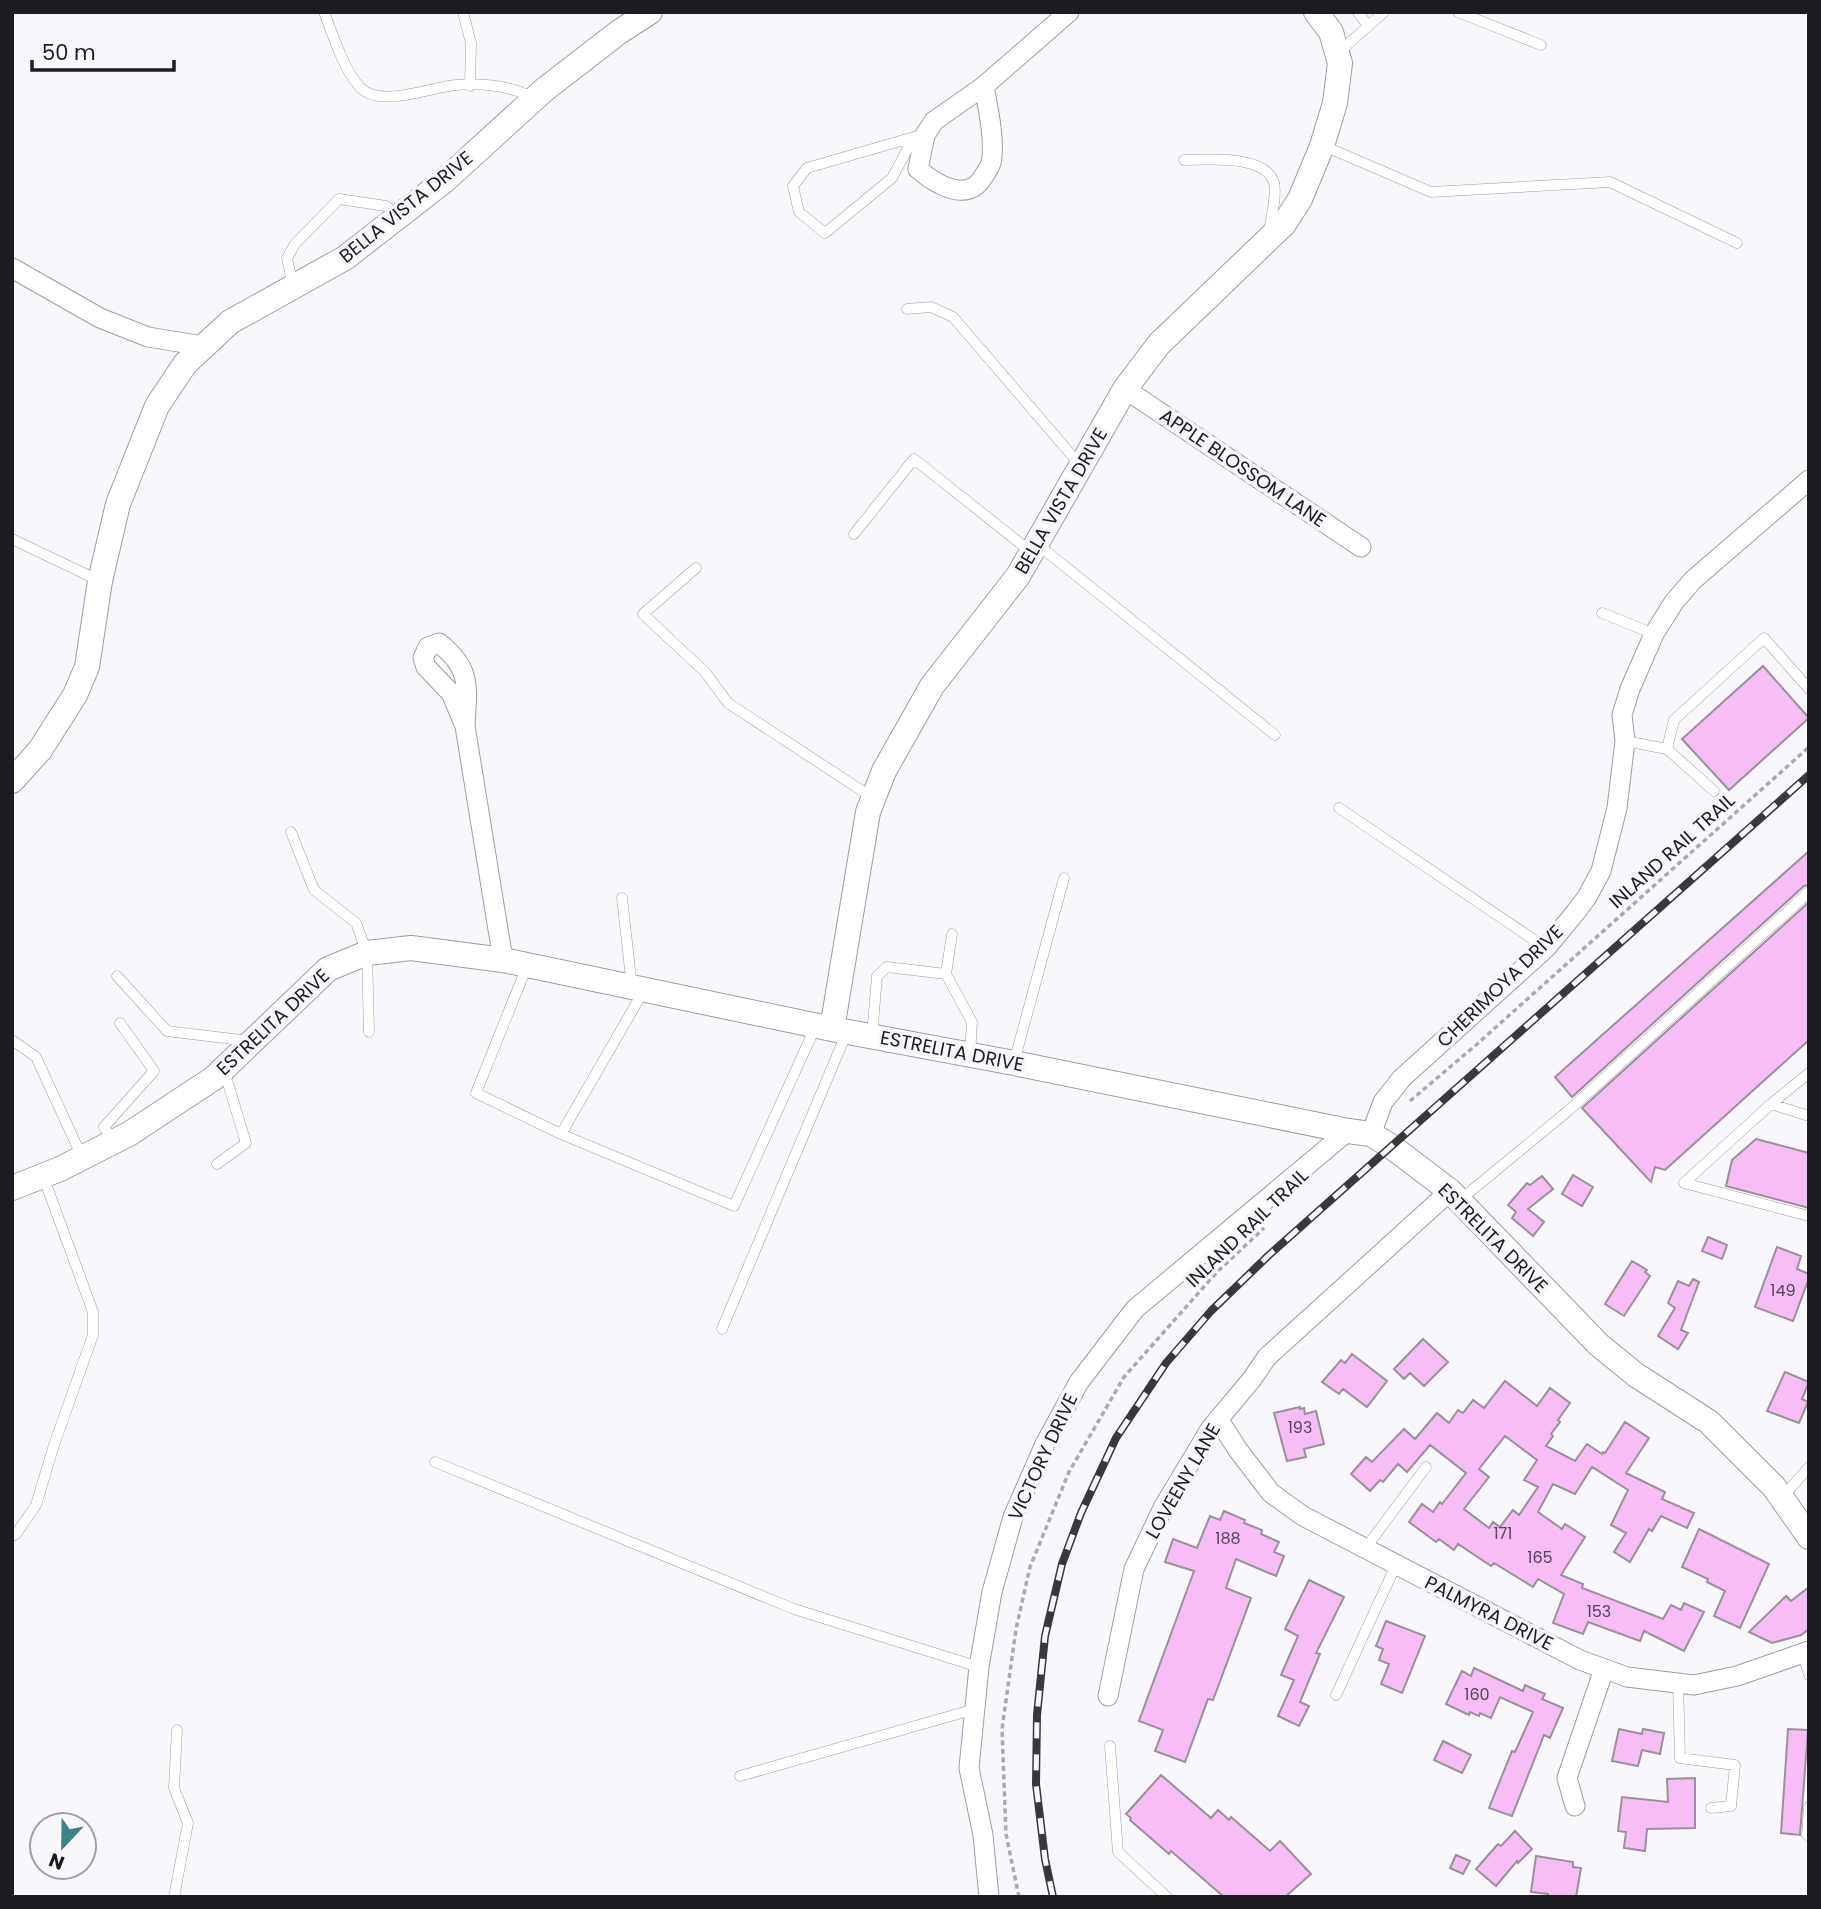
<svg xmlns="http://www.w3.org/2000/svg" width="1821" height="1909" font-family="Poppins,sans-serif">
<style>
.building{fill:#f7bdf7;stroke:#9a9099;stroke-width:2;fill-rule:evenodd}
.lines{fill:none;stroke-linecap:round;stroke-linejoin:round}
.service-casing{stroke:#a19ca8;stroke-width:11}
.minor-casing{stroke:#a19ca8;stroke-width:21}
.tertiary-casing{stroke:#a19ca8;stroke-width:26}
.path{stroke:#aba8af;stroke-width:3.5;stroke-dasharray:5 3.5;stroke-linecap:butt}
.service{stroke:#fff;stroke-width:10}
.minor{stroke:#fff;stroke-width:19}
.tertiary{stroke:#fff;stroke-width:24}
.rail-casing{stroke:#39383d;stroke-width:8}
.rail{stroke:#f9f6fe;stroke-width:5;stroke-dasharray:16;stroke-linecap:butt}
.labels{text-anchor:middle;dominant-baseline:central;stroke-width:7;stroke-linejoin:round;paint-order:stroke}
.number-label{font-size:16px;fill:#544456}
.street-label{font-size:19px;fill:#1d1c20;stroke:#f9f6fe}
</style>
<rect width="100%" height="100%" fill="#f9f6fe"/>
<path class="building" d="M1763 666 1809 718 1729 790 1682 739Z
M1809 851V885L1804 886 1572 1097 1555 1077Z
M1809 902V1040L1665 1170 1655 1167 1651 1182 1582 1108Z
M1756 1139 1809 1153V1208L1726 1186 1732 1160Z
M1573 1175 1593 1187 1582 1206 1562 1194Z
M1542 1176 1553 1189 1528 1209 1544 1222 1533 1236 1512 1218 1516 1212 1508 1205 1527 1183 1530 1185Z
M1708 1237 1727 1245 1722 1259 1702 1251Z
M1777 1247 1801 1256 1797 1269 1809 1274V1278L1793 1321 1755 1307Z
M1632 1261 1647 1270 1645 1272 1650 1276 1624 1316 1605 1304Z
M1693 1279 1699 1282 1681 1330 1688 1333 1678 1349 1658 1336 1675 1308 1668 1303 1678 1281 1689 1286Z
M1423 1339 1448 1362 1424 1386 1410 1373 1404 1379 1394 1369Z
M1352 1354 1387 1381 1367 1407 1343 1389 1339 1394 1322 1382 1341 1360 1345 1363Z
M1785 1372 1809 1382 1802 1399 1808 1402 1799 1423 1767 1411Z
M1505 1381 1537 1406 1550 1388 1570 1403 1558 1420 1560 1422 1551 1434 1553 1436 1546 1446 1575 1461 1587 1444 1602 1454 1603 1452 1605 1453 1625 1422 1649 1438 1626 1473 1665 1492 1662 1499 1694 1513 1687 1528 1661 1516 1652 1531 1649 1529 1630 1562 1614 1552 1626 1533 1611 1525 1628 1490 1592 1467 1575 1494 1553 1484 1538 1512 1562 1529 1565 1524 1585 1537 1561 1575 1583 1584 1582 1588 1663 1619 1671 1605 1681 1610 1684 1603 1704 1612 1684 1651 1644 1631 1640 1641 1588 1622 1583 1634 1553 1623 1564 1594 1538 1579 1533 1587 1494 1563 1491 1566 1458 1544 1454 1550 1439 1539 1436 1542 1409 1522 1422 1504 1433 1512 1440 1502 1442 1504 1466 1473 1430 1445 1407 1472 1398 1464 1383 1482 1380 1480 1370 1491 1351 1474 1366 1457 1372 1462 1404 1429 1415 1439 1437 1413 1449 1423 1458 1410 1463 1413 1473 1400 1484 1408ZM1505 1436 1537 1460 1524 1480 1538 1487 1519 1515 1513 1510 1500 1527 1493 1522 1489 1528 1464 1509 1489 1477 1479 1469Z
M1300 1407V1409L1304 1408 1305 1414 1316 1411 1324 1444 1304 1449 1306 1457 1287 1461 1274 1413Z
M1224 1511 1245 1520 1244 1523 1262 1530 1261 1534 1279 1542 1274 1552 1284 1556 1276 1576 1236 1559 1226 1588 1251 1598 1213 1700 1208 1699 1185 1762 1155 1751 1163 1730 1139 1721 1194 1571 1165 1562 1173 1539 1197 1548 1210 1516 1220 1520Z
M1699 1529 1769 1564 1740 1628 1714 1616 1725 1591 1707 1582 1708 1579 1682 1567Z
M1309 1580 1344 1597 1316 1653 1320 1654 1300 1702 1309 1706 1299 1726 1278 1716 1294 1680 1281 1675 1298 1636 1285 1629Z
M1809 1587V1629L1801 1635 1772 1643 1749 1632 1786 1596 1791 1601Z
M1386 1621 1425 1636 1402 1693 1381 1684 1389 1664 1379 1660 1383 1649 1376 1646Z
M1474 1668 1523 1691 1525 1685 1545 1694 1542 1699 1563 1708 1550 1738 1544 1735 1512 1816 1489 1808 1512 1751 1515 1752 1533 1712 1500 1697 1491 1718 1480 1713 1479 1716 1470 1712 1469 1715 1446 1704 1462 1671 1471 1676Z
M1619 1729 1642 1734 1643 1729 1664 1733 1660 1754 1642 1750 1638 1766 1612 1761Z
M1788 1729 1808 1730 1800 1835 1781 1833Z
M1443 1741 1471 1755 1462 1773 1434 1760Z
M1161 1775 1211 1818 1218 1810 1229 1820 1231 1817 1270 1851 1280 1841 1311 1874 1285 1897H1224L1171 1851 1169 1854 1130 1820 1131 1818 1126 1814Z
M1695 1778V1828L1647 1829 1645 1851 1624 1848 1626 1832 1618 1831 1622 1797 1668 1802 1667 1779Z
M1515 1831 1532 1849 1518 1863 1517 1861 1496 1886 1476 1869 1498 1844 1501 1846Z
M1456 1855 1470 1861 1463 1874 1450 1868Z
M1536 1856 1573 1862V1867L1581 1868 1576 1897H1548V1894L1531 1892Z"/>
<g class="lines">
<g class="service-casing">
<path id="service" d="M324 12C332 33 344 69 358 85 377 110 430 87 456 85 480 83 513 85 534 99
M463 12 471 43 470 86
M1358 12 1368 26
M1458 12 1541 45
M1340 51 1384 12
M914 137 892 178 825 233 799 212 793 186 807 168 914 137 925 135
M1324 146 1431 192 1610 182 1737 243
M1184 160C1207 160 1266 154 1274 183 1277 197 1271 217 1269 232
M293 286 287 258 295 244 339 199 386 206 397 214
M907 309 931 307 953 317 1081 466
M854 534 914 459 1031 552
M12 539 100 581
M1037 544 1275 735
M696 568 643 614 705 672 728 703 873 798
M1602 613 1654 634
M1625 741 1667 749 1714 791
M1667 749 1674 720 1764 638 1809 689
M1339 808 1546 948
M291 832 314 890 356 923 367 953 369 1032
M622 898 632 987
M952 934 946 974 972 1022 970 1054
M527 966 476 1093 561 1134 734 1206 815 1028
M117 976 167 1031 249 1041
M872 1036 877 976 887 967 946 974
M12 1040 36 1057 82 1157
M1014 1062 1064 878
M1771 1104 1809 1073
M1809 1116 1771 1104 1684 1183 1809 1216
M561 1134 643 992
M113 1141 104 1127 154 1071 120 1023
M217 1164 246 1143 224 1070
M1460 1200 1568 1111 1809 892
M722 1329 847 1032
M435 1462 794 1609 979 1667
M1782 1498 1809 1467
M12 1536 16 1534 36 1505 54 1445 93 1335V1312L43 1176
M1365 1549 1426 1467
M1803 1652 1809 1675
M1678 1683 1680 1758 1735 1765 1731 1806 1711 1808
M1336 1695 1396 1565
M1110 1746 1118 1852 1167 1897
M740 1776 975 1709
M1807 1835 1809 1807
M174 1897 188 1823 174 1788 177 1730"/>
</g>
<g class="minor-casing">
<path id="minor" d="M984 86C988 109 994 134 992 157 992 164 987 171 983 177 968 204 935 184 918 169L925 135 934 121 984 86 1069 12
M12 268 100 318 148 337 203 346
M1125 389 1361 547
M465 726C467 687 472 669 439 643L428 647 423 658 426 667 451 693 465 726 503 960
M1371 1134 1383 1102 1402 1078 1546 948 1575 913 1587 897 1601 871 1617 808 1625 741 1622 715 1630 689 1654 634 1674 602 1693 580 1809 480
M1218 1419 1238 1450 1271 1493 1303 1516 1580 1660 1627 1677 1694 1685 1737 1676 1809 1651
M1108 1696 1134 1569 1163 1508 1211 1428 1252 1379 1267 1357 1450 1191
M1575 1806 1567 1778 1604 1669
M989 1897 983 1835 969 1768 979 1667 992 1592 1013 1517 1045 1444 1079 1382 1135 1309 1348 1131"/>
</g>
<g class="tertiary-casing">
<path id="tertiary" d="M12 781 40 750 75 695 87 667 100 581 118 504 157 406 185 364 230 322 345 258 444 181 544 90 619 32 650 12
M832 1029 868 812 884 771 932 686 1018 576 1125 389 1159 344 1284 224 1300 199 1322 146 1335 103 1340 63 1331 32 1316 12
M12 1188 60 1169 129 1134 214 1078 328 969 367 953 411 948 503 960 832 1029 1014 1063 1348 1131 1371 1134 1392 1147 1450 1191 1599 1345 1636 1375 1709 1422 1774 1487 1809 1537"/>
</g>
<path class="path" d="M1410 1101 1476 1045 1809 747
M1019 1897 1006 1834 1002 1729 1016 1629 1030 1567 1069 1472 1124 1377 1217 1272 1264 1228"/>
<use href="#service" class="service"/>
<use href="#minor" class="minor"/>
<use href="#tertiary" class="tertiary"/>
<g class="rail-casing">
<path id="rail" d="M1053 1897 1045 1859 1036 1784 1037 1715 1045 1636 1062 1564 1081 1513 1116 1438 1166 1363 1211 1311 1269 1255 1809 775"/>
</g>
<use href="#rail" class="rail"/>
</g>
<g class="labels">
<g class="number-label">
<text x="1783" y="1290">149</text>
<text x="1300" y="1427">193</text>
<text x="1503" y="1533">171</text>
<text x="1228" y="1538">188</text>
<text x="1540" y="1557">165</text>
<text x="1599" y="1611">153</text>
<text x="1477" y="1694">160</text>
</g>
<g class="street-label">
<text transform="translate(406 207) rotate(-39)">BELLA VISTA DRIVE</text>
<text transform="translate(1243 468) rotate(34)">APPLE BLOSSOM LANE</text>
<text transform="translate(1061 501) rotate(-60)">BELLA VISTA DRIVE</text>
<text transform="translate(1672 851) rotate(-42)">INLAND RAIL TRAIL</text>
<text transform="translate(1500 986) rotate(-44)">CHERIMOYA DRIVE</text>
<text transform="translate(273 1022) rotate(-43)">ESTRELITA DRIVE</text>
<text transform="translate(952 1051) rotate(11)">ESTRELITA DRIVE</text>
<text transform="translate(1247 1228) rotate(-44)">INLAND RAIL TRAIL</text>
<text transform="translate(1493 1238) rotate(45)">ESTRELITA DRIVE</text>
<text transform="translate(1043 1457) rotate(-65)">VICTORY DRIVE</text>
<text transform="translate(1183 1481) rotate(-60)">LOVEENY LANE</text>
<text transform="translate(1489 1613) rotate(27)">PALMYRA DRIVE</text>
</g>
</g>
<rect width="1821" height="1909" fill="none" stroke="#1d1c20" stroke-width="28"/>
<g transform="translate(63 1846) rotate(202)"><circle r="33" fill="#f9f6fe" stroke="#a19fa5" stroke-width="2"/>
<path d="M0-5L12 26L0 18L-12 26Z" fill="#3b8387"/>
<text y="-10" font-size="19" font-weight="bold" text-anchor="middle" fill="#1d1c20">N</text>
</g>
<path d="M32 60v10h142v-10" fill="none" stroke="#1d1c20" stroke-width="3.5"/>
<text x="42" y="60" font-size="21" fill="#1d1c20" stroke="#f9f6fe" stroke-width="5" paint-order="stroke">50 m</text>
</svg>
